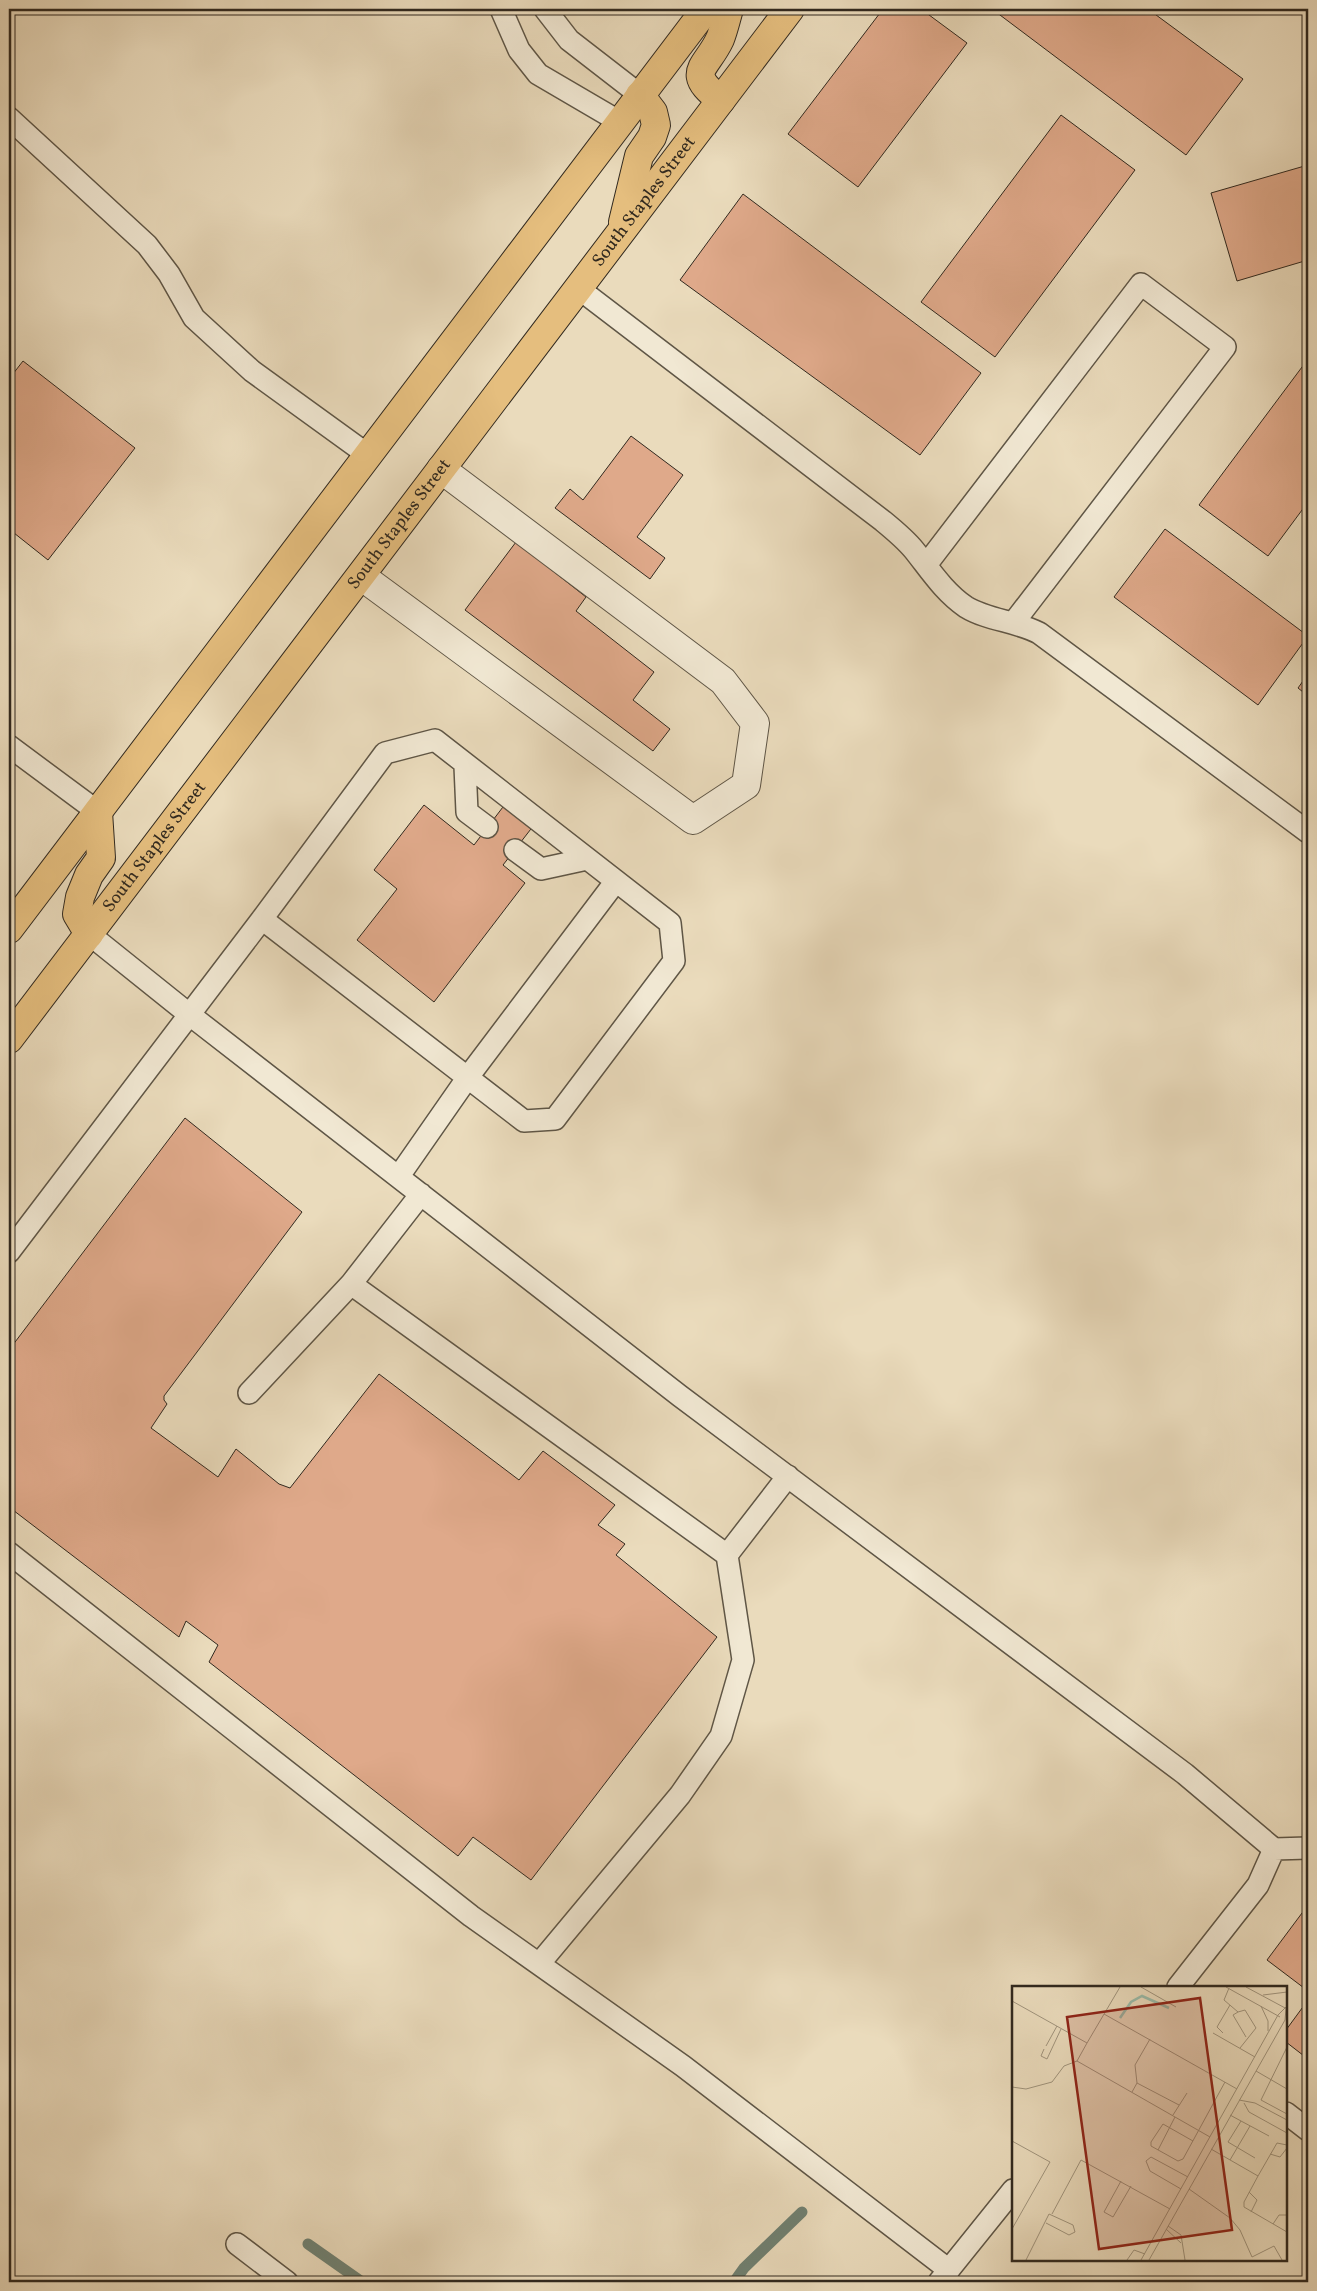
<svg xmlns="http://www.w3.org/2000/svg" width="1317" height="2291" font-family="Vollkorn,serif">
<style>
.lines{fill:none;stroke-linecap:round;stroke-linejoin:round}
.stream{stroke:#708172;stroke-width:11}
.building{fill:#dfa98a;stroke:#31291f}
.lane-casing{stroke:#5f5646;stroke-width:24}
.street-casing{stroke:#5f5646;stroke-width:30}
.primary-casing{stroke:#31291f;stroke-width:30}
.lane{stroke:#f1e8d3;stroke-width:21}
.street{stroke:#f1e8d3;stroke-width:28}
.primary{stroke:#e5be7e;stroke-width:28}
.labels{text-anchor:middle;dominant-baseline:central;stroke-width:4;stroke-linejoin:round;paint-order:stroke}
.street-label{font-size:18px;fill:#31291f;stroke:#f1e8d3}
.inset-river{fill:none;stroke:#9abcaa;stroke-width:2.5}
.inset-road{fill:none;stroke:#a0947d;stroke-width:1}
.view{fill:#8f2418;fill-opacity:0.15;stroke:#8f2418;stroke-width:2.5}
.inset-edge{fill:none;stroke:#31291f;stroke-width:2.5}
</style>
<rect width="100%" height="100%" fill="#eadbbc"/>
<filter id="stains"><feTurbulence type="fractalNoise" baseFrequency=".004" numOctaves="4"/><feColorMatrix values="0 0 0 0 .2 0 0 0 0 .09 0 0 0 0 .02 0 0 0 .5 -.17"/></filter>
<radialGradient id="worn" r=".72"><stop offset=".6" stop-color="#630" stop-opacity="0"/><stop offset="1" stop-color="#630" stop-opacity=".3"/></radialGradient>
<g class="lines">
<path class="stream" d="M308 2244 362 2282
M734 2282 744 2268 802 2212"/>
</g>
<path class="building" d="M883 9H921L967 43 858 187 788 134Z
M992 9H1148L1243 79 1186 155Z
M1061 115 1135 170 995 357 921 302Z
M1308 165V260L1237 281 1211 193Z
M743 194 981 373 920 455 680 280Z
M1308 359V502L1268 556 1199 505Z
M23 361 135 448 48 560 9 529V379Z
M631 436 683 475 637 537 665 558 650 579 555 508 570 489 583 500Z
M1165 529 1308 636 1258 705 1114 597Z
M516 542 586 597 576 611 654 672 633 700 670 729 653 751 465 610Z
M1308 674V696L1298 688Z
M506 803 534 825 503 865 525 883 434 1002 357 940 397 889 374 870 424 805 474 845Z
M185 1118 302 1212 164 1396V1400L167 1404 151 1428 218 1477 236 1449 279 1484 290 1488 379 1374 519 1480 543 1451 615 1505 598 1525 625 1544 616 1555 717 1637 531 1880 473 1837 458 1856 209 1662 218 1645 186 1621 179 1637 9 1507V1350Z
M1308 1905V1991L1267 1960Z
M1308 2000V2059L1286 2042V2030Z"/>
<g class="lines">
<g class="lane-casing">
<path id="lane" d="M501 9 519 50 538 74 620 122
M545 9 569 40 640 95
M9 118 147 245 169 274 194 318 252 371 368 455
M578 288 883 521C894 530 905 539 914 550 930 570 944 592 966 607 987 620 1016 621 1039 633L1308 832
M926 565 1141 284 1225 347 1014 622
M9 746 98 812
M465 766 467 812 487 827
M515 850 541 869 587 859
M89 934 190 1015 680 1396 1185 1774 1274 1849 1258 1885 1178 1987
M399 1176 468 1077 616 881
M9 1252 262 919 385 753 435 740 670 923 674 961 555 1119 524 1121 262 919
M351 1284 727 1555 788 1476
M249 1393 351 1284 421 1194
M9 1553 471 1916 683 2066 949 2270
M1274 1849 1308 1848
M539 1964 680 1795 721 1736 743 1660 727 1555
M1286 2113 1308 2130
M237 2244 287 2282
M939 2282 1013 2190"/>
</g>
<g class="street-casing">
<path id="street" d="M361 576 693 820 746 785 755 723 723 681 441 469"/>
</g>
<g class="primary-casing">
<g id="primary">
<path d="M721 100C684 72 706 69 720 39 724 29 726 19 729 9"/>
<path d="M623 222 639 156 652 137 656 125 653 112 640 95"/>
<path d="M9 929 706 9"/>
<path d="M89 934 77 914 80 897 89 875 101 858 98 812"/>
<path id="s1" d="M9 1039 790 9"/>
</g>
</g>
<use href="#lane" class="lane"/>
<use href="#street" class="street"/>
<use href="#primary" class="primary"/>
</g>
<g class="labels">
<g class="street-label">
<text stroke="none"><textPath href="#s1" startOffset="1051">South Staples Street</textPath></text>
<text stroke="none"><textPath href="#s1" startOffset="646">South Staples Street</textPath></text>
<text stroke="none"><textPath href="#s1" startOffset="241">South Staples Street</textPath></text>
</g>
</g>
<g transform="translate(1012 1986)">
<rect width="275" height="275" fill="#eadbbc"/>
<path class="inset-river" d="M108 32 119 16 130 10 157 22"/>
<path class="inset-road" d="M129 1 164 21M214 1 268 31M234 1 275 23M217 2 212 14 226 26 233 24 244 42 228 62M251 9 275 6M0 15 75 57 65 75 198 151M249 20 256 35V45M226 26 221 29 234 51M92 28 225 103M201 47 243 71M211 47 205 41 218 19M75 57 108 1M34 60 45 40M275 61 249 114 275 128M32 63 29 70 35 73 49 43M244 85 275 103M125 97 123 79 138 53M0 101 14 103 40 96 52 80 65 75M120 106 125 97 167 119M227 114 243 117 275 134M232 117 237 126 275 147M161 129 175 107M218 129 229 135 216 156 243 172M229 135 257 150M0 155 38 176 0 243M181 155 151 138 139 156V160L166 175 171 173 213 96M199 163 246 190 232 216V221L275 246M146 164 163 131M258 168 268 171 275 162M218 174 238 140M246 190 265 157 275 159M109 195 92 226 101 231 119 200M169 203 138 185 134 175 139 171 176 191M177 203 218 232 228 244 240 271 262 260 270 274M237 206 245 214 239 226M40 228 69 174 158 223M261 238 267 229H275M156 240 169 249 173 274M154 243 169 257M14 274 37 228 61 239 63 246 57 249 34 237M115 274 122 264 133 268M129 274 266 29 275 20M137 274 273 34 274 23"/>
<path class="view" d="M188 12 220 244 87 263 55 31Z"/>
<rect width="275" height="275" class="inset-edge"/>
</g>
<rect width="1317" height="2291" fill="none" stroke="#eadbbc" stroke-width="30"/>
<rect x="10" y="10" width="1297" height="2271" fill="none" stroke="#31291f" stroke-width="2.5"/>
<rect x="15" y="15" width="1287" height="2261" fill="none" stroke="#31291f"/>
<rect width="100%" height="100%" filter="url(#stains)"/>
<rect width="100%" height="100%" fill="url(#worn)"/>
</svg>
